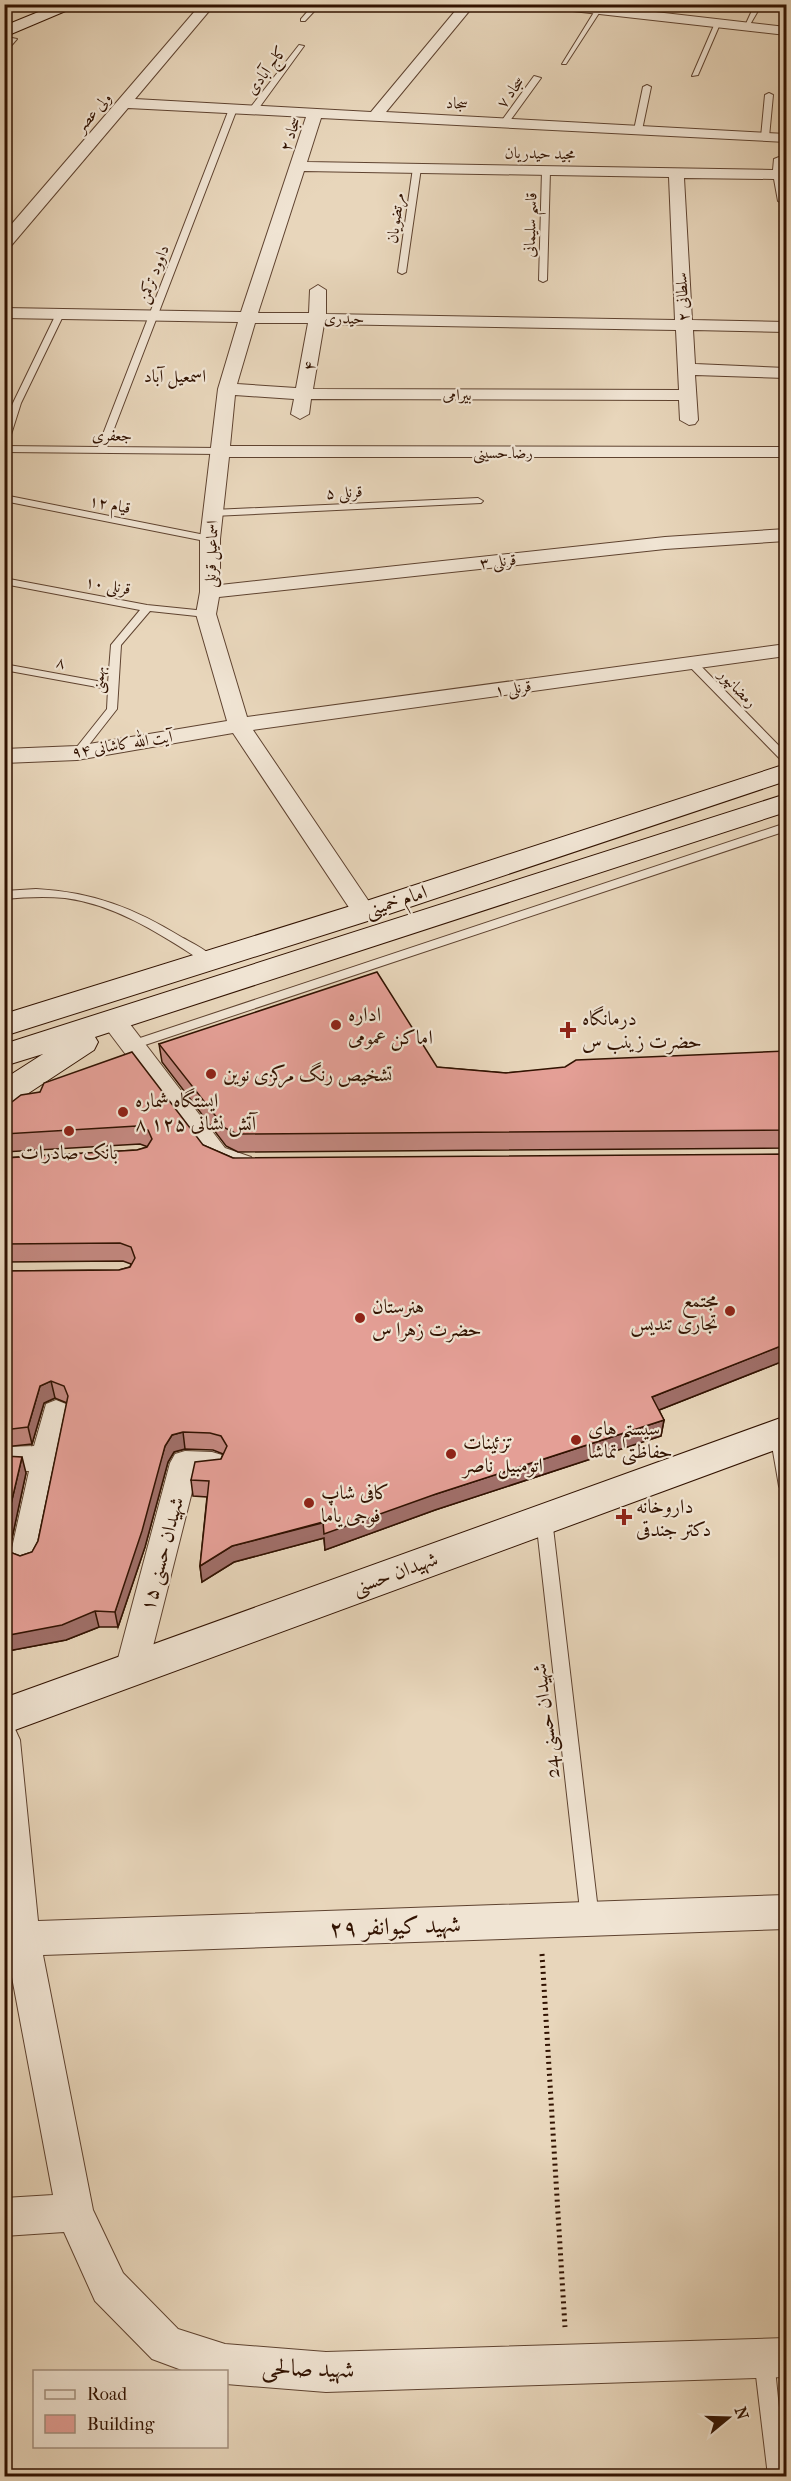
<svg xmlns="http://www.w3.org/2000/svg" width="791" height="2481" font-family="'IM FELL French Canon',Amiri,serif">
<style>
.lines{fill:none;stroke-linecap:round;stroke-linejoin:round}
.lane-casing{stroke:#5f4330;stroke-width:2}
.street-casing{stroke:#5f4330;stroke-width:2}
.secondary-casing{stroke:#311201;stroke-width:2}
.path{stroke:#311201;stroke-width:5;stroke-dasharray:2 4;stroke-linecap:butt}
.lane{fill:#f0e4d3;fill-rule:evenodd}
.street{fill:#f0e4d3;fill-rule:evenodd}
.secondary{fill:#f0e4d3;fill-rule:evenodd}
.rail{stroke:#311201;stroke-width:2;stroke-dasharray:6 6;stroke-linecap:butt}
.wall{fill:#c48981;stroke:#311201;stroke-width:1.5}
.shaded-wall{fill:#a06f69;stroke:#311201;stroke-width:1.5}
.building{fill:#e49f96;stroke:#311201;stroke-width:1.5}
.poi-dot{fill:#8f2418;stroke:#f0e4d3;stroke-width:2}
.labels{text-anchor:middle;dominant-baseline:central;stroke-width:4.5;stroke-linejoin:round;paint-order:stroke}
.far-street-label{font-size:16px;fill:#311201;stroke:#f0e4d3}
.far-neighbourhood-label{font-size:18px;fill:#311201;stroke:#f0e4d3}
.street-label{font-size:20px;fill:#311201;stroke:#f0e4d3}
.poi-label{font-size:20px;fill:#311201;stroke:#f0e4d3;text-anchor:start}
.near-street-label{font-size:24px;fill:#311201;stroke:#f0e4d3}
</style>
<rect width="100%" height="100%" fill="#e8d6bb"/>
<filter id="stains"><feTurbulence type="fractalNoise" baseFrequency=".00333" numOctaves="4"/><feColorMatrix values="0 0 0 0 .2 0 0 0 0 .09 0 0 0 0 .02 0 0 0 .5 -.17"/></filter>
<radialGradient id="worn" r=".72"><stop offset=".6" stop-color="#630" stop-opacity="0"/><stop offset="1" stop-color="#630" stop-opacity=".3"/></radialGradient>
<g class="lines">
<g class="lane-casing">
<path id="lane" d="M314 4H321L305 21H301V19Z
M755 4H762L748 28H744Z
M596 9 601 10 566 64H562Z
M715 23 720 24 698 75 692 76Z
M12 38 17 39 4 54V47Z
M299 45 304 46 256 112H250V108Z
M534 76 541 78 507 125H501L500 123Z
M647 85 651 87 642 130 638 132 634 130 643 87Z
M769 93 773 95 769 137 765 139 761 137 765 95Z
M233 107 237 109 107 447 219 448 224 451 219 454 4 452V446L98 447 229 109Z
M417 166 421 168 406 272 402 274 398 272 413 168Z
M546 169 550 171 547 280 543 282 539 280 542 171Z
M57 312 64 314 21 403 9 441 4 444V426L13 403Z
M4 495 210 536 215 539 210 542 4 501Z
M478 498 483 501 481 503 213 516 208 513 213 510Z
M4 578 147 605 206 611 211 614 206 617 150 611 121 645 117 709 81 755 77 756 72 753 107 709 108 689 4 670V664L108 683 111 645 140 610 4 584Z
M692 660 696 661 786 753V762L782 761 688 665V661Z
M786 823V831L136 1048H128L126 1045 128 1042Z
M36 889C93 892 134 908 183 938 194 944 209 951 217 961L211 965 207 964C163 936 118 905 65 898 45 896 25 897 4 899V891Z
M777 1428 782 1430 786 1447V1492L781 1490 779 1486 770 1434 772 1430Z
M544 1512 549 1514 552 1519 599 1919 596 1925 590 1928 584 1925 581 1919 536 1519 539 1514Z
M764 2349 771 2352 774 2359 786 2476H768L754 2359 757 2352Z"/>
</g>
<g class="street-casing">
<path id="street" d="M201 4H215L135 99 371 112 461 4H475L386 112 786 134V142L321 118 307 162 773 170 774 159 779 157 786 162V206L778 201 774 179 684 178 692 320 786 322V332L693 330 695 364 786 368V378L695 375 698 420 695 424 689 425 680 420 679 400 311 399 309 414 300 419 291 414 294 399 235 395 230 446 786 447V457H229L220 539V585L665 537 786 529V541L665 549 219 597 216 614 247 717 786 644V656L253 730 376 912 372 918 364 920 356 918 233 733 77 760 4 763V749L77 746 227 721 196 614 200 592V539L218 389 238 322 4 318V308L241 312 306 117 128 108 10 247 4 249V233ZM304 171 669 177 675 320 326 314V290L318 285 310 290 309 313H258ZM255 323H308L296 388 237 384ZM324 324 676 330 679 390 313 389Z
M540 4H586L786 27V35L546 8Z
M114 1012 123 1015 225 1148 251 1157 255 1164 251 1171 235 1174 207 1162 105 1027 102 1021 105 1015Z
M56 1400 66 1404 70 1412 40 1557 36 1566 25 1570 14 1566 10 1557 29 1471H4V1447L34 1446 46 1404Z
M185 1451 212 1452 222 1455 227 1464 222 1473 212 1476H196L147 1670 142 1680 131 1685 120 1680 115 1670 170 1463 175 1454Z
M4 1725 15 1729 20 1740 38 1921 786 1895V1929L43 1955 93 2210 123 2273 178 2329 225 2344 326 2352 786 2338V2377L326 2392 226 2384V2372H187L152 2359 95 2301 64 2232 4 2236V2198L53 2195 8 1956H4Z"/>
</g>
<g class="secondary-casing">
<path id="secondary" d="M58 4H82L4 37V26Z
M786 764V781L374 919 4 1036V1014L354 905Z
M786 794V812L95 1037 98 1042 94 1050 15 1102 4 1105V1079L43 1054 4 1066V1044Z
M786 1416V1446L4 1734V1698Z"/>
</g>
<path class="path" d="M542 1954 565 2327"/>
<use href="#lane" class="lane"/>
<use href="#street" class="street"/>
<use href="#secondary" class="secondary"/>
<path class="rail" d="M4 15 32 4"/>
</g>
<path class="wall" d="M159 1044 506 1073 786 1051V1148L238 1152 226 1146 162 1062Z
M40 1092 203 1145 233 1158 786 1360 659 1410 664 1420 661 1436 435 1510 325 1550 324 1538 234 1562 202 1582 200 1566 207 1497 193 1496 191 1480 221 1459 223 1454 213 1450 185 1449 174 1452 168 1462 145 1547 118 1627H99L66 1640 8 1651 4 1650V1456L26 1473 9 1552 20 1556 32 1552 38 1541 67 1403 55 1398 44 1403 32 1444 4 1447V1271L119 1270 130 1267 131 1264 123 1261 4 1262V1158L137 1150 148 1147 140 1144 4 1152V1108Z"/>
<path class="shaded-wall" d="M786 1344V1360L649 1414 652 1397Z
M51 1381 55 1398 44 1403 32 1444 28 1427 40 1386Z
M664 1420 661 1436 435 1510 325 1550 324 1538 234 1562 202 1582 200 1566 232 1546 436 1494Z
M183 1432 185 1449 174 1452 168 1462 145 1547 118 1627 115 1612 165 1446 172 1435Z
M22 1457 26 1473 8 1557 4 1546V1534Z
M95 1611 99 1627 66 1640 8 1651 4 1641V1636Z"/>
<path class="building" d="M377 972 437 1067 506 1073 565 1067 576 1060 786 1051V1130L237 1134 225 1128 159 1044Z
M132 1052 203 1145 233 1158 786 1154V1344L652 1397 664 1420 436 1494 324 1534 323 1522 232 1546 200 1566 209 1481 191 1480 195 1462 221 1459 227 1446 221 1436 210 1433 183 1432 172 1435 165 1446 142 1531 115 1612 95 1611 62 1625 4 1636V1544L7 1551 20 1556 32 1552 38 1541 68 1396 64 1386 51 1381 40 1386 28 1427 4 1430V1271L119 1270 130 1267 135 1258 131 1247 120 1243 4 1244V1158L137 1150 147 1147 152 1139 148 1130 137 1126 4 1134V1108L21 1095 40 1092 44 1083Z
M4 1456 22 1457 4 1534Z"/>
<g class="poi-dot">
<circle cx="336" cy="1025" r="6"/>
<path d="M565 1021h6v6h6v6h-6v6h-6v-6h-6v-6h6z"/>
<circle cx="211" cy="1074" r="6"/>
<circle cx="123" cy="1112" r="6"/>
<circle cx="69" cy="1131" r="6"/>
<circle cx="730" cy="1311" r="6"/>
<circle cx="360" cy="1318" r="6"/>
<circle cx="576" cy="1440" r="6"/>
<circle cx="451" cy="1454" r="6"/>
<circle cx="309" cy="1503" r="6"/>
<path d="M621 1508h6v6h6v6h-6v6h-6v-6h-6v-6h6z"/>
</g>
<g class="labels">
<g class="far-street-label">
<text transform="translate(266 70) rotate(-53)">کاج آبادی</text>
<text transform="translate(510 92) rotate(-53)">سجاد ۷</text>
<text transform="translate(457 103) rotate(3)">سجاد</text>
<text transform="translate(93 112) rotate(-49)">ولی عصر</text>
<text transform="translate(290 134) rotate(-72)">سجاد ۲</text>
<text transform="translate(540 153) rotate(1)">مجید حیدریان</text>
<text transform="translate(395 218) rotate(-82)">مرتضویان</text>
<text transform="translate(530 225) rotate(-88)">قاسم سلیمانی</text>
<text transform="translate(153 274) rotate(-69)">داوود ترکمن</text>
<text transform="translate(682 297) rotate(-93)">۲ سلطانی</text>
<text transform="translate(344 318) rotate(1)">حیدری</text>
<text transform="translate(309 366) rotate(-80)">۴</text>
<text x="457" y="394">بیرامی</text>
<text transform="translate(112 435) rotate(1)">جعفری</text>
<text x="503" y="452">رضا حسینی</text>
<text transform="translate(344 492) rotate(-3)">قرنلی ۵</text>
<text transform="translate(110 504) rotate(11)">۱۲ قیام</text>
<text transform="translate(211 554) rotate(-88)">اسماعیل قرنلی</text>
<text transform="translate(498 561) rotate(-6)">قرنلی ۳</text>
<text transform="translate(108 585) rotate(10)">قرنلی ۱۰</text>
<text transform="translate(61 662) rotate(11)">۸</text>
<text transform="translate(98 680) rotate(-87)">بهمنی</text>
<text transform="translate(513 688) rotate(-8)">قرنلی ۱</text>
<text transform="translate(738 688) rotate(46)">رمضانپور</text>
<text transform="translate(122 744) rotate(-9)">آیت الله کاشانی ۹۴</text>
</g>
<g class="far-neighbourhood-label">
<text x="175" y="376">اسمعیل آباد</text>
</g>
<g class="street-label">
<text transform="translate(396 901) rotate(-18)">امام خمینی</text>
<text transform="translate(162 1554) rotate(-75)">شهیدان حسنی ۱۵</text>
<text transform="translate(395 1573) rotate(-20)">شهیدان حسنی</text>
<text transform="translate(546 1721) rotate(-97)">شهیدان حسنی 24</text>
</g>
<g class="poi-label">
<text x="348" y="1014">اداره<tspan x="348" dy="23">اماکن عمومی</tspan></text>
<text x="582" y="1018">درمانگاه<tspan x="582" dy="23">حضرت زینب س</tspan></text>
<text x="223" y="1074">تشخیص رنگ مرکزی نوین</text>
<text x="135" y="1100">ایستگاه شماره<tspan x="135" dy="23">۸ آتش نشانی ۱۲۵</tspan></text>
<text x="69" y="1152" text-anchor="middle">بانک صادرات</text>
<text x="718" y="1300" text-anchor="end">مجتمع<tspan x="718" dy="23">تجاری تندیس</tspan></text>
<text x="372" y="1306">هنرستان<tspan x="372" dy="23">حضرت زهرا س</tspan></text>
<text x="588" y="1428">سیستم های<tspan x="588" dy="23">حفاظتی تماشا</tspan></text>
<text x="463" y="1442">تزئینات<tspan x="463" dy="23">اتومبیل ناصر</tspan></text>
<text x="321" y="1492">کافی شاپ<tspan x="321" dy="23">فوجی یاما</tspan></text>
<text x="636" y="1506">داروخانه<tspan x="636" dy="23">دکتر جندقی</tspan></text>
</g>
<g class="near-street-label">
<text transform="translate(395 1926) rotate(-2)">شهید کیوانفر ۲۹</text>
<text transform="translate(308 2368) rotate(2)">شهید صالحی</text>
</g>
</g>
<rect width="791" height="2481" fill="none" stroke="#e8d6bb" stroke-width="24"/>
<rect x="6" y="6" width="779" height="2469" fill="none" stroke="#311201" stroke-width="3"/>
<rect x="12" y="12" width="767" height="2457" fill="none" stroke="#311201" stroke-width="1.5"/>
<rect x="33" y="2370" width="195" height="78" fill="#f0e4d3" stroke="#a4907f" stroke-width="1.5"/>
<rect x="45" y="2390" width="30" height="9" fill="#f0e4d3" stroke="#a4907f" stroke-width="1.5"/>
<text x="87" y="2400" font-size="18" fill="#311201">Road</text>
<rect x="45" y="2415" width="30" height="18" fill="#e49f96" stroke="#a4907f" stroke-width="1.5"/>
<text x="87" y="2430" font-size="18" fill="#311201">Building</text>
<g transform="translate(728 2418) rotate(71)" stroke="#f0e4d3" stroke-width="4.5" paint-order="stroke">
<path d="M0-4.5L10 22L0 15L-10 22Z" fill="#311201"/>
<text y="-9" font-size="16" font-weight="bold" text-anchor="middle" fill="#311201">N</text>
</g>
<rect width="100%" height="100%" filter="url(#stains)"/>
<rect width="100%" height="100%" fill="url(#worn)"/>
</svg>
